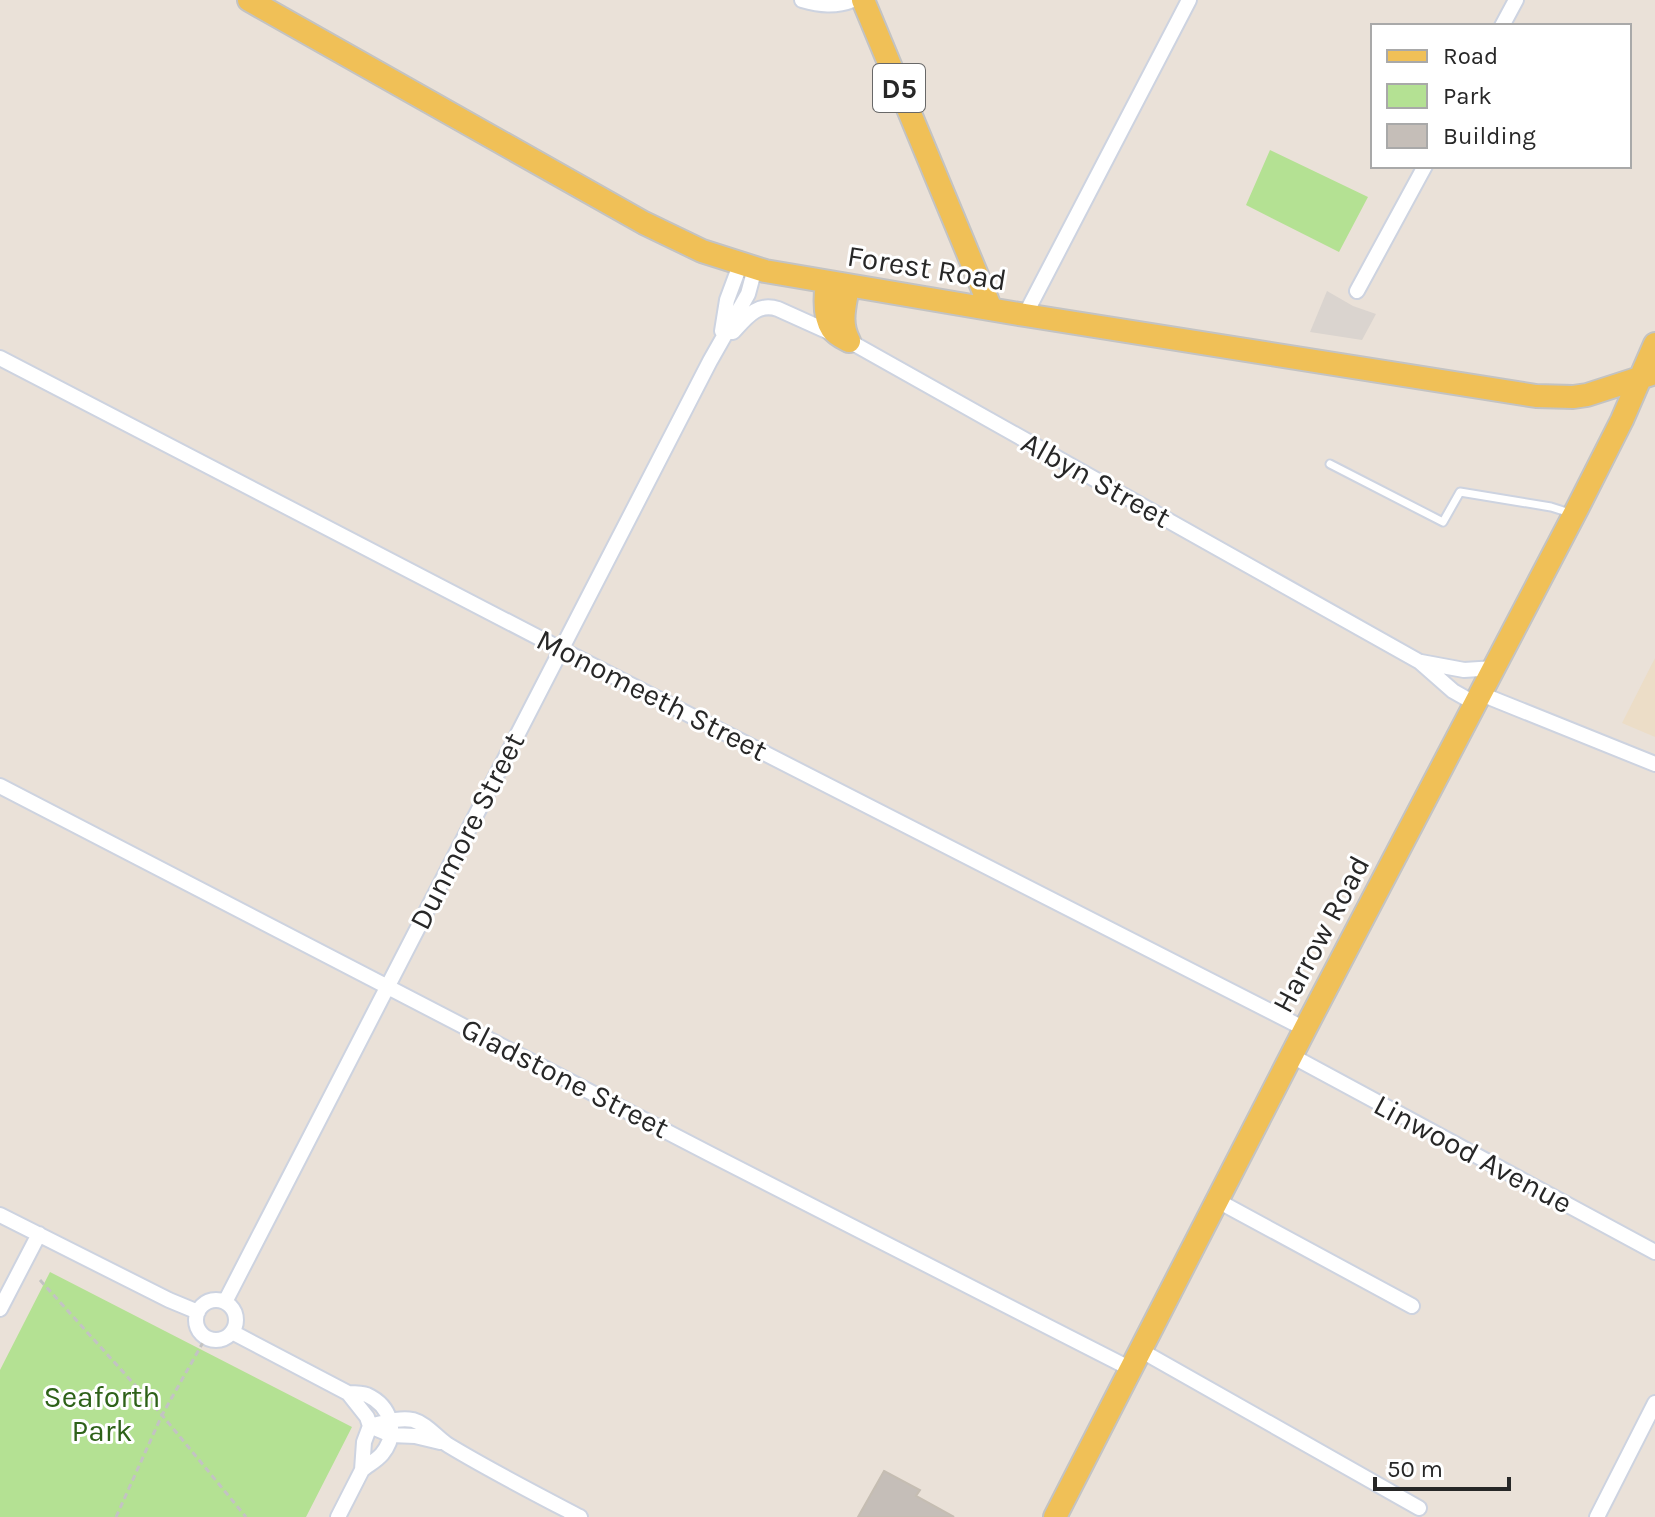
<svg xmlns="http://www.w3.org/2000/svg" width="1655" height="1517" font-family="Karla,sans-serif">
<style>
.education{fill:#ecddc7}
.green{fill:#b4e193}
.plaza{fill:#dad4cf}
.building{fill:#c5beb8;stroke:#c5bdb2;stroke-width:2}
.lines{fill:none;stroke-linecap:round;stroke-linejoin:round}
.lane-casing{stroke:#cdd3e0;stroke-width:11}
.street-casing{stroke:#cdd3e0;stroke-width:18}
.primary-casing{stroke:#c3c3c3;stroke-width:26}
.path{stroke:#c3c3c3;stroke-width:3;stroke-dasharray:6 4;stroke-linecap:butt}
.lane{stroke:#fff;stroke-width:7}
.street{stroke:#fff;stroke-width:14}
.primary{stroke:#f0c057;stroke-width:22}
.labels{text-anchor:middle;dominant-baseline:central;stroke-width:6;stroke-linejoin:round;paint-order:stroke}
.shield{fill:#fff;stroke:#686868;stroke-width:2}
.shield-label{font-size:28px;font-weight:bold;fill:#272727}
.street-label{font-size:30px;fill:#272727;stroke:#fff}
.park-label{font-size:30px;fill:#2e6219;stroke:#fff}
</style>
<rect width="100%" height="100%" fill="#eae1d8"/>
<path class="education" d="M1655 658V737L1622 723Z"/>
<path class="green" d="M1270 150 1368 197 1339 252 1246 205Z
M50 1272 352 1427 306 1517H0V1370Z"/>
<path class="plaza" d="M1327 291 1353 306 1376 314 1362 340 1310 332Z"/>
<path class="building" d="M884 1471 920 1490 916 1496 954 1517H858Z"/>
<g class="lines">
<g class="lane-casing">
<path id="lane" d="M1330 464 1443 522 1460 492 1551 507 1570 513"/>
</g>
<g class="street-casing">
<path id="street" d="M802 0C820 5 835 7 853 0
M1502 26 1516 0
M1357 291 1425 166
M1025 315 1189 0
M722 331 727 300 740 265
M733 332C746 318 757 302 778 309L849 341 1420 662 1453 691 1476 704
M0 358 574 656 1305 1029
M1421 662 1464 670 1495 668
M1481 694 1655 764
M0 786 710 1154 1131 1369
M1292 1056 1655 1252
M1218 1201 1412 1306
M0 1215 169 1300 198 1312
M196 1320a20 20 0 1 1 40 0a20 20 0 1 1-40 0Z
M225 1302 710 361 748 294 755 268
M0 1309 39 1234
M232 1332 348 1393C354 1393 362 1393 367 1395 391 1406 399 1433 382 1454 377 1460 368 1465 362 1470
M1140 1350 1419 1508
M348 1393 367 1417 370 1426 391 1435 415 1436 440 1442
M370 1426C383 1423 399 1417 413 1420 427 1424 436 1437 448 1445 491 1471 536 1494 580 1517
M338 1517 362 1470 364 1442 370 1426
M1597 1517 1655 1403"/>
</g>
<g class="primary-casing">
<path id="primary" d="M249 0 644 223 702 251 765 271 1025 315 1536 396 1573 397 1587 395 1655 373
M863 0 991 309
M827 282C825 296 824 317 832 329 836 335 843 338 849 341
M848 286C845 306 839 322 849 341
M1055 1517 1305 1029 1577 509 1622 420 1655 344"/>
</g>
<path class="path" d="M942 277 948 268
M40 1280 162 1415 246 1517
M116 1517 162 1415 206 1337"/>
<use href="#lane" class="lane"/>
<use href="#street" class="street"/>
<use href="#primary" class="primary"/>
</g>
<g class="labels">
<rect class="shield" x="873" y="64" width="52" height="48" rx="6"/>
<g class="shield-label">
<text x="899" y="88">D5</text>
</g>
<g class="street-label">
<text transform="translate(927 268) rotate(9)">Forest Road</text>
<text transform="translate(1096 480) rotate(29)">Albyn Street</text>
<text transform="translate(652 695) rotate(27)">Monomeeth Street</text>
<text transform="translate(467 831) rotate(-63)">Dunmore Street</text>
<text transform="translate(1321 934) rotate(-62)">Harrow Road</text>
<text transform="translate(565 1078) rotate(27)">Gladstone Street</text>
<text transform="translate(1473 1154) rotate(28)">Linwood Avenue</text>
</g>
<g class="park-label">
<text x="102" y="1397">Seaforth<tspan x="102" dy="34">Park</tspan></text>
</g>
</g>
<rect x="1371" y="24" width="260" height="144" fill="#ffffff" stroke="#a9a9a9" stroke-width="2"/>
<rect x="1387" y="50" width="40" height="12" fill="#f0c057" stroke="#a9a9a9" stroke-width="2"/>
<text x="1443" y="64" font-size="24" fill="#272727">Road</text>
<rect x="1387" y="84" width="40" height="24" fill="#b4e193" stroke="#a9a9a9" stroke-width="2"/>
<text x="1443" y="104" font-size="24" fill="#272727">Park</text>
<rect x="1387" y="124" width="40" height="24" fill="#c5beb8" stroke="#a9a9a9" stroke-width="2"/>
<text x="1443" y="144" font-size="24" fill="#272727">Building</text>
<path d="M1375 1477v12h134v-12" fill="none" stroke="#272727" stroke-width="4"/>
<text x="1387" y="1477" font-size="24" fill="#272727" stroke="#ffffff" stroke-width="6" paint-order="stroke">50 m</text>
</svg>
